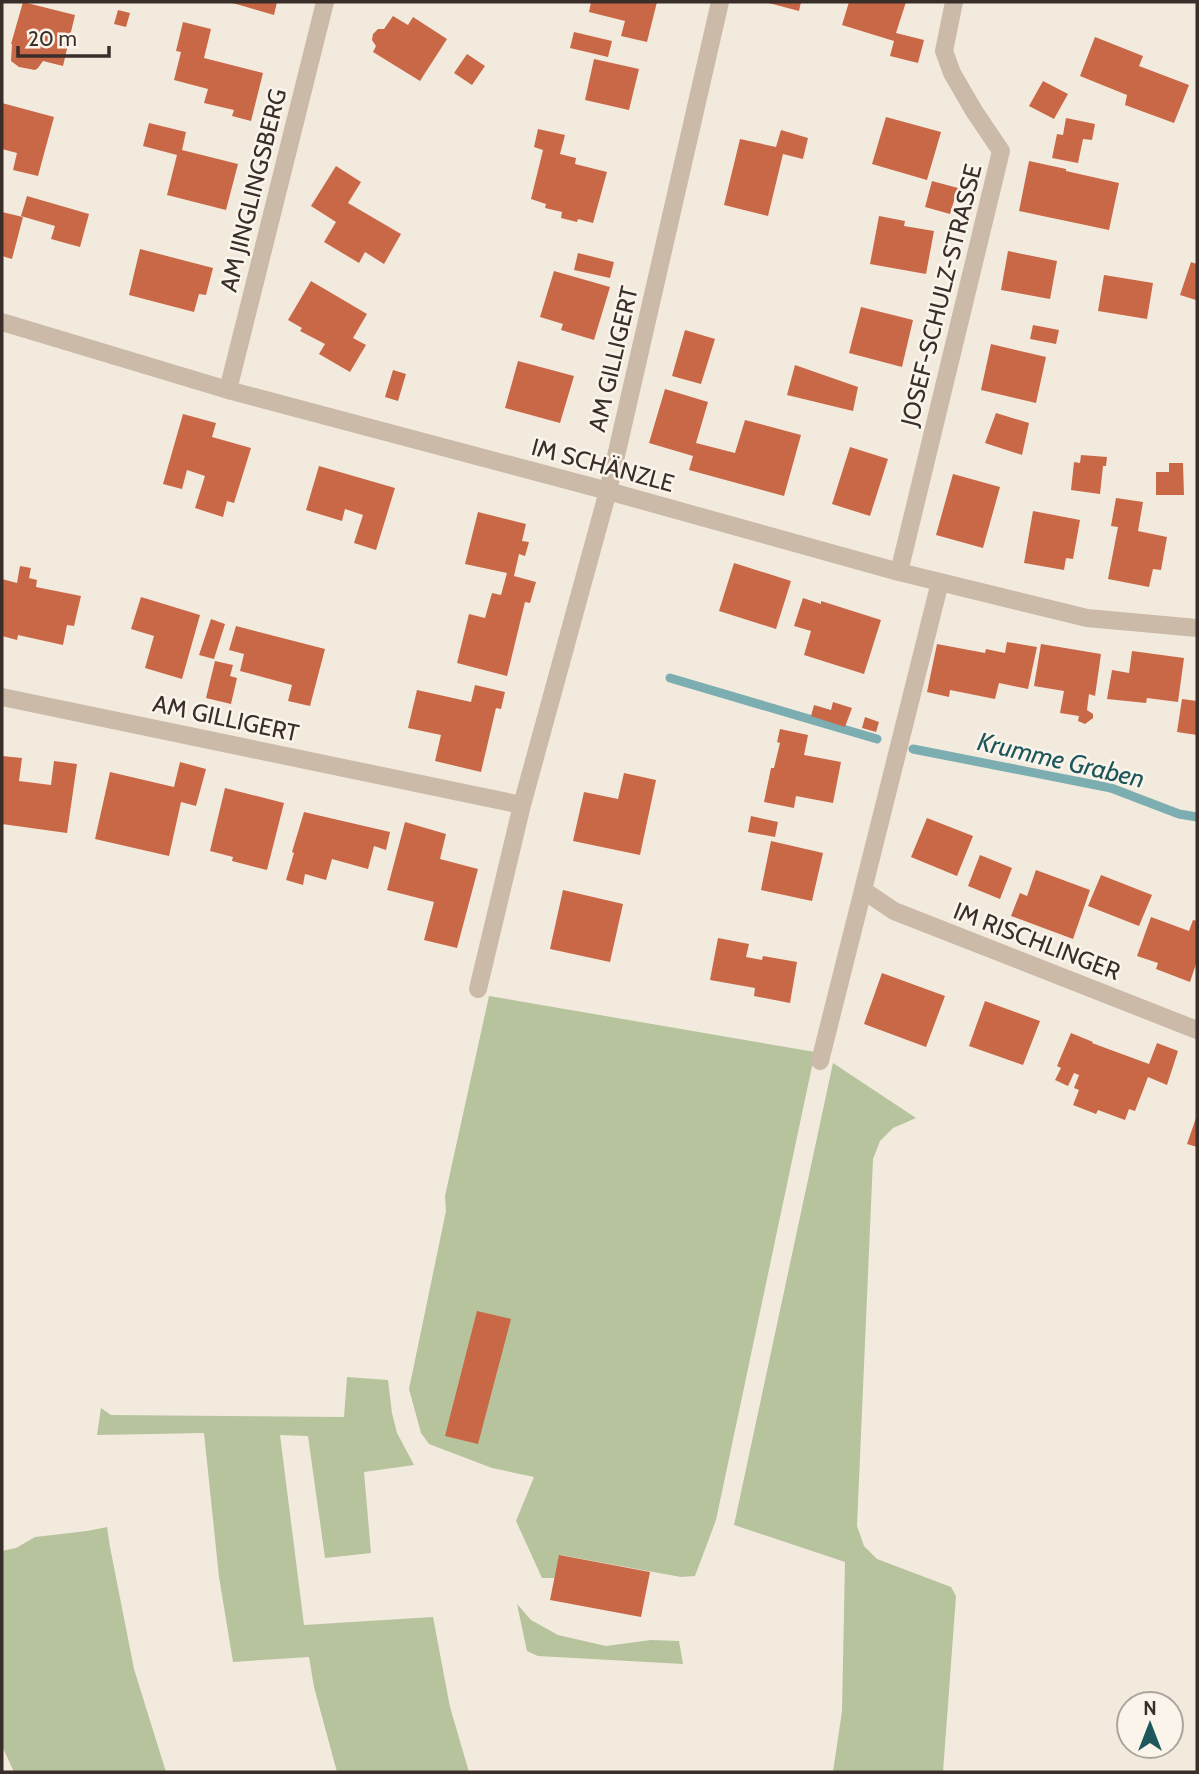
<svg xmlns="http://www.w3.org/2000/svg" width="1199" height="1774" font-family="Cabin,sans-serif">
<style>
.green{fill:#b6c39d}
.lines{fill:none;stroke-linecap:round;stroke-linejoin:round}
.stream{stroke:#7caeb1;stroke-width:9}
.building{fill:#c96846}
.minor{stroke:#ccbaa9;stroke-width:18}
.labels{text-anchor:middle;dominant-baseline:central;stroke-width:5;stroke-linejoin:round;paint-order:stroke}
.street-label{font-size:24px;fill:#392e29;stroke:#faf4eb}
.water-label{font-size:26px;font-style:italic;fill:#1d575c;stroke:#faf4eb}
</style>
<rect width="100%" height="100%" fill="#f3eade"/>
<path class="green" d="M489 996 815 1052 716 1520 695 1576 681 1577 560 1555 555 1578H542L516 1521 534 1477 492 1468 429 1444 421 1433 409 1389 446 1211 445 1196Z
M833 1063 916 1118 893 1128 880 1141 873 1159 857 1526 864 1546 877 1559 951 1587 956 1596 943 1772H833L842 1711 845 1562 734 1525Z
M347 1377 388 1380 392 1413 397 1433 414 1465 364 1472 371 1553 325 1558 308 1436 280 1435 304 1625 433 1617 450 1707 469 1772H337L314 1687 309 1657 233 1662 219 1577 204 1433 97 1435 101 1408 111 1415 344 1417Z
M107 1527 110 1547 134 1669 166 1772H14L2 1746V1551L16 1548 35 1537 87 1531Z
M517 1604 531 1620 558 1635 606 1646 651 1640 679 1641 683 1664 538 1656 527 1651Z"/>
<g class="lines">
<path class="stream" d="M670 678 877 739
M913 749 1111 788 1179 814 1197 817"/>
</g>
<path class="building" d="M23 2 75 15 63 66 43 61 38 68 35 70 19 67 11 61 12 44H11Z
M229 2H277L274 15Z
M591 2H657L647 42 621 36 625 21 589 12Z
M765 2H801L799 11Z
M849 2H906L896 33 924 40 918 63 890 56 894 41 842 25Z
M118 10 130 13 126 27 114 24Z
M393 16 408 25 413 17 447 39 420 81 373 52 376 46 372 40 373 34 378 29H384Z
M183 22 211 29 204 58 263 73 251 121 232 116 234 110 204 103 208 89 174 80 181 52 176 51Z
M574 32 612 41 608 57 570 48Z
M1095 37 1143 56 1139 66 1189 85 1174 123 1125 105 1127 95 1080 76Z
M467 54 485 66 472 85 454 73Z
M594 59 639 69 629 110 585 100Z
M1043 81 1068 94 1054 119 1029 106Z
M2 103 54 117 38 176 13 170 17 153 2 149Z
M886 117 941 132 927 180 872 164Z
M1066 118 1095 124 1092 140 1083 139 1078 163 1052 158 1057 134 1063 135Z
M149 123 186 132 182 150 238 164 226 210 167 195 177 155 143 146Z
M538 129 565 135 560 154 576 158 575 164 607 172 593 223 578 219 577 222 561 218 562 212 545 208 546 204 531 199 543 150 534 147Z
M781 130 808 138 803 159 783 154 768 216 724 205 740 139 776 147Z
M1029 161 1066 169V171L1119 183 1109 230 1019 211Z
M336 166 361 182 348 203 401 234 384 264 365 252 359 263 324 242 336 222 311 206Z
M932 181 958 188 950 214 925 207Z
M27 196 89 214 80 247 51 239 55 226 21 216Z
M2 212 23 217 12 259 2 256Z
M879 216 905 221 904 226 934 231 926 274 870 264Z
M140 249 213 268 206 295 199 294 194 312 129 295Z
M1008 251 1057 261 1050 299 1001 290Z
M578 253 614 262 610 278 574 270Z
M1191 262 1197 264V295L1196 300 1180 295Z
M554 271 610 287 594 340 561 330 563 324 540 317Z
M1104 275 1153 283 1147 319 1098 311Z
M311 281 367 314 353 338 366 345 350 372 319 354 325 344 300 331 302 328 288 320Z
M861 307 913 320 902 367 849 353Z
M1033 325 1059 330 1056 344 1030 339Z
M685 330 715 339 701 384 672 376Z
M991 344 1046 357 1036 403 981 390Z
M518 361 574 376 560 423 505 408Z
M795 365 858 387 853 411 787 395Z
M393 370 406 374 398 401 385 397Z
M665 389 708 402 696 443 735 453 745 420 801 435 784 496 689 470 693 456 649 443Z
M996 413 1029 423 1022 455 985 443Z
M183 414 216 423 212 437 251 448 234 503 227 501 223 517 195 508 205 476 187 470 182 489 163 484Z
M850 447 888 459 870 516 832 504Z
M1081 455 1107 457 1106 466H1103L1100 494 1071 490 1074 462 1080 463Z
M1169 463H1183L1184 495H1156V472H1169Z
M319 466 395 488 376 550 354 543 363 515 345 509 342 521 306 510Z
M953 474 1000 487 983 548 936 535Z
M1116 498 1143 502 1138 531 1167 537 1161 570 1153 569 1149 587 1108 579 1118 527 1111 526Z
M1033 511 1080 520 1073 559 1066 558 1064 570 1024 563Z
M478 512 526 524 522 541 529 542 525 556 519 554 514 576 536 582 530 603 525 602 507 676 457 663 469 614 485 618 492 593 501 595 507 573 465 564Z
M734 563 791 581 776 629 719 611Z
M20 566 31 568 29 578 37 580 36 587 81 596 74 626 67 625 63 645 18 635 17 640 2 636V579L17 583Z
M141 597 200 615 182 679 145 668 154 636 131 629Z
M803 598 821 604V601L881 620 864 674 804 655 811 631 794 626Z
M211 619 225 624 214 659 199 655Z
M236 626 325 649 310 706 288 701 292 685 240 671 244 654 229 650Z
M1007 642 1037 647 1028 689 999 683 995 699 950 690 949 697 927 692 937 644 985 653 986 649 1005 653Z
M1041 644 1101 654 1095 696 1089 694 1087 710 1093 714V718L1085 724 1078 721 1079 716 1060 713 1064 691 1034 686Z
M1132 651 1184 658 1178 702 1147 698 1146 703 1107 699 1112 670 1129 673Z
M215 661 233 665 230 676 237 678 231 704 206 698Z
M475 685 505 692 501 709 496 708 481 772 435 761 441 735 408 728 417 690 471 702Z
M1182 699 1197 701V735L1177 732Z
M833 702 852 708 845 727 811 716 814 705 831 710Z
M865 717 879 722 876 732 862 728Z
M780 729 808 735 804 755 841 762 833 803 796 796 794 808 764 802 771 768H774L780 743 777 742Z
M2 756 22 758 19 781 51 785 54 761 77 764 67 833 2 824Z
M180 762 206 769 196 806 181 802 169 856 95 839 110 772 174 787Z
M624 773 656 780 640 855 573 841 584 792 618 799Z
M225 788 284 803 267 870 232 861 233 857 210 851Z
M304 812 390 832 386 850 374 846 368 869 332 859 326 880 305 874 303 885 286 880 294 853 292 852Z
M751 816 778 822 775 837 748 832Z
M927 818 973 836 957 876 911 857Z
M405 822 446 834 440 859 478 869 457 948 424 940 434 902 387 890Z
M771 841 823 853 812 901 761 890Z
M980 855 1012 868 1000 899 968 886Z
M1036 870 1090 890 1073 939 1011 916 1020 893 1027 896Z
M1101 875 1152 895 1139 926 1088 906Z
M563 890 623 904 610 962 550 949Z
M1151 917 1189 931 1193 920 1197 921V961L1190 982 1156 969 1158 963 1137 956Z
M718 938 749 944 746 957 762 960 763 956 797 962 790 1003 754 996 755 988 710 980Z
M882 973 945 996 926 1047 864 1024Z
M985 1001 1040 1021 1023 1065 969 1046Z
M1071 1033 1093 1042 1092 1043 1149 1064 1157 1043 1178 1051 1167 1085 1148 1077 1135 1111 1129 1109 1125 1120 1098 1110 1096 1114 1073 1105 1079 1090 1074 1088 1079 1075 1074 1073 1068 1086 1055 1080 1061 1068 1057 1066Z
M1197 1115V1147L1187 1144Z
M477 1311 511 1319 478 1444 445 1436Z
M559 1555 650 1572 641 1617 550 1600Z"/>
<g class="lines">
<path class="minor" d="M2 322 228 390 608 491 899 572 1087 618 1197 628
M228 390 325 2
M899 572 1001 151 974 111 952 73 944 51 954 2
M940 582 863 890 894 911 1197 1030
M2 697 522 805
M478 989 522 805 608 491 720 2
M820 1061 863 890"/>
</g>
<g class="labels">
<g class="street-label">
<text transform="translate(253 190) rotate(-76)">AM JINGLINGSBERG</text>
<text transform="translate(941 295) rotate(-76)">JOSEF-SCHULZ-STRASSE</text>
<text transform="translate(613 359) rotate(-77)">AM GILLIGERT</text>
<text transform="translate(603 465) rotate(15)">IM SCHÄNZLE</text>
<text transform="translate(226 718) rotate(12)">AM GILLIGERT</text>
<text transform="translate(1037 941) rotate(21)">IM RISCHLINGER</text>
</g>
<g class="water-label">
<text transform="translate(1061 760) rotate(13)">Krumme Graben</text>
</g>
</g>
<rect width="1199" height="1774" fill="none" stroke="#392e29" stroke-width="7"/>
<g transform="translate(1150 1725)"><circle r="33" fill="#faf4eb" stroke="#ada59d" stroke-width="2"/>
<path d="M0-5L12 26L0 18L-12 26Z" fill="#1d575c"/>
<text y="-10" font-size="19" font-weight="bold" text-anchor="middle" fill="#392e29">N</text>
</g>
<path d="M18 46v10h91v-10" fill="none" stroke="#392e29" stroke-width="3.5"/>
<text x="28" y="46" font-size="21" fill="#392e29" stroke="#faf4eb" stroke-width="5" paint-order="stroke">20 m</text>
</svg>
